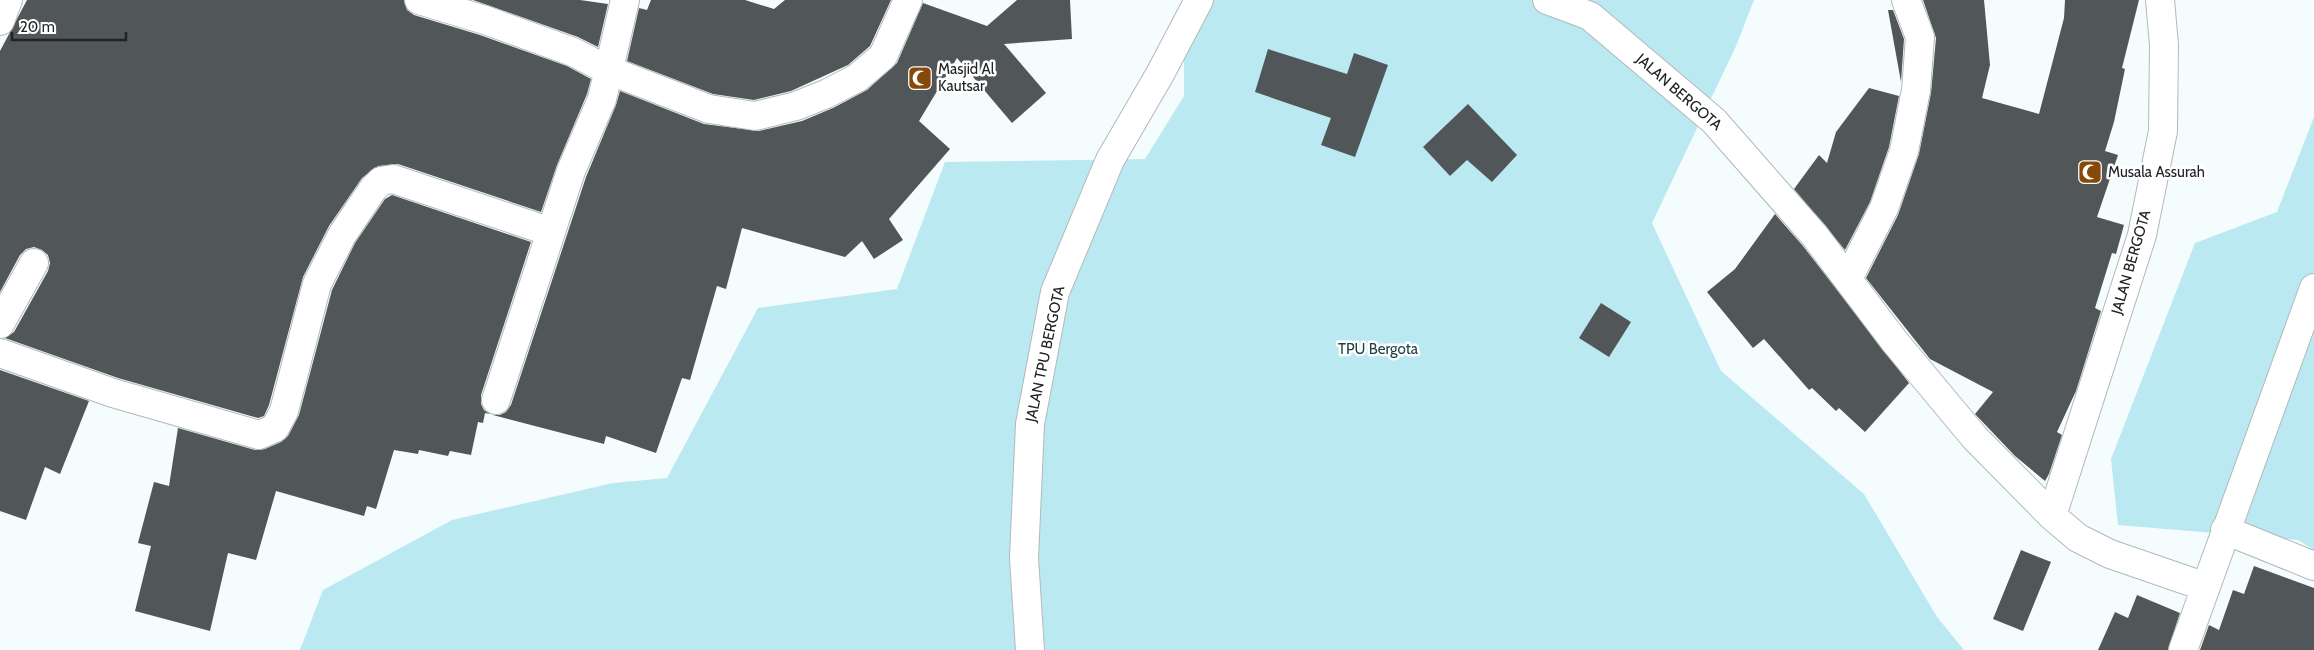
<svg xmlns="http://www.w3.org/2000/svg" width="2314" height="650" font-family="Cabin,sans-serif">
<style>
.green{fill:#bae9f1}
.building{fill:#515758}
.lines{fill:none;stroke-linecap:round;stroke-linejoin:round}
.street-casing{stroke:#b2b9ba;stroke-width:30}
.street{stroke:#fff;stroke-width:28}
.labels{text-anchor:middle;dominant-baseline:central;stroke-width:5;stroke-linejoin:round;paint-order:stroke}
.poi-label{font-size:15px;fill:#212324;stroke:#fff;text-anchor:start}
.street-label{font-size:15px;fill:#212324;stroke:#fff}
.park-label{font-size:15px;fill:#1c4146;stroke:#fff}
</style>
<rect width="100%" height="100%" fill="#f4fcfd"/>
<path class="green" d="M1184 0H1754L1736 46 1652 223 1721 371 1864 494 1937 617 1964 650H300L323 590 452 520 613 483 667 478 758 308 897 289 945 162 1145 159 1184 96Z
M2314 117V550L2298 540 2118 525 2111 459 2195 243 2277 212Z"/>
<path class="building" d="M27 0H404L407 10 414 15 480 35 567 66 591 79 587 94 557 165 541 212 398 164 378 166 362 178 329 226 303 277 269 405 264 416 258 418 118 378 5 338 14 332 48 271 50 263 48 255 42 250 34 247 26 249 20 255 0 292V51Z
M473 0H580L608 4 598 47 578 37Z
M651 0H745L774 9 785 0H891L870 46 848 65 791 91 754 100 713 94 627 61 639 8 647 10Z
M1017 0H1070L1072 39 1004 44 1046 93 1012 123 957 58 919 121 950 149 889 219 903 240 874 259 862 241 845 257 742 228 726 289 717 286 690 380 682 378 656 453 606 436 604 444 493 415H500L506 412 511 405 586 177 616 105 620 91 704 124 759 131 802 121 833 108 867 90 897 63 923 3 987 26Z
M1923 0H1984L1990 65 1982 98 2039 114 2064 18 2065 0H2139L2122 68 2125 69 2114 122 2105 151 2118 155 2097 217 2124 225 2116 254 2112 253 2095 308 2101 311 2076 391 2057 432 2062 435 2049 474 2045 481 2015 456 1975 414 1993 392 1930 359 1866 278 1898 215 1919 154 1931 93 1936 38Z
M1888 10H1893L1904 39 1901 82Z
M1268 49 1347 74 1354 53 1388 65 1355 157 1321 145 1331 118 1255 92Z
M1869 88 1899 96 1889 147 1870 202 1845 250 1794 189 1819 155 1827 163 1836 132Z
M1468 104 1517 155 1492 182 1467 160 1450 176 1423 147Z
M392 195 531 242 481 395V404L484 410 490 414 485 413 483 423 478 422 471 455 450 451 448 456 419 450 418 454 394 450 376 509 367 506 364 516 276 491 256 560 228 553 210 631 135 611 151 546 138 543 154 482 169 486 178 428 255 450 265 449 281 442 288 436 299 415 332 290 355 243 385 199Z
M1775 214 1803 246 1909 383 1865 432 1839 408 1836 411 1812 388 1809 390 1764 339 1753 348 1707 292 1735 269Z
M1601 303 1631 322 1609 357 1579 338Z
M0 370 89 401 60 474 45 467 26 520 0 511Z
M2021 550 2051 562 2023 631 1993 619Z
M2254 566 2314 588V650H2200L2209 625 2219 630 2233 590 2244 594Z
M2137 595 2180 613 2168 650H2098L2115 612 2128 618Z"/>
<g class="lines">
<g class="street-casing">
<path id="street" d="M419 0 485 20 573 52 608 70 709 109 755 116 796 106 826 94 857 78 883 56 908 0
M1547 0 1590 16 1714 121 1815 236 1895 342 1975 438 2052 516 2078 538 2110 554 2206 587
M0 21 8 0
M1848 279 1884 208 1904 151 1916 90 1920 37 1906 0
M0 324 34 263
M0 353 113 393 259 435 275 428 284 411 317 284 342 235 373 189 381 181 393 179 551 232
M496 400 571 171 602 99 625 0
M2052 516 2142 235 2163 131 2164 45 2160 0
M2225 530 2314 566
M1030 650 1024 558 1030 424 1055 292 1110 160 1160 74 1199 0
M2183 650 2314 288"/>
</g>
<use href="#street" class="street"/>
</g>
<defs>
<g id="mosque-square" transform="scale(1.25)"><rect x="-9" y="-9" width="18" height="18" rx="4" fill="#864909" stroke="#fff"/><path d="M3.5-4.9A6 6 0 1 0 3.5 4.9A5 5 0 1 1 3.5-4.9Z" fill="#fff"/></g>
</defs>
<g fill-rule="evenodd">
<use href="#mosque-square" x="920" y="78"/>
<use href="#mosque-square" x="2090" y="172"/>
</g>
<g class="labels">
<g class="poi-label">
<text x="938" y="69">Masjid Al<tspan x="938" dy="17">Kautsar</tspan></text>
<text x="2108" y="172">Musala Assurah</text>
</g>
<g class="street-label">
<text transform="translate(1679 92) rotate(41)">JALAN BERGOTA</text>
<text transform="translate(2131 262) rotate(-74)">JALAN BERGOTA</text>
<text transform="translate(1045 354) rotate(-78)">JALAN TPU BERGOTA</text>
</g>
<g class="park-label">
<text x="1378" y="349">TPU Bergota</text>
</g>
</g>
<path d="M12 32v8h114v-8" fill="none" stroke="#212324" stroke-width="2.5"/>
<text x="20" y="32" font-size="15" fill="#212324" stroke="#ffffff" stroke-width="4" paint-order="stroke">20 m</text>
</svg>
